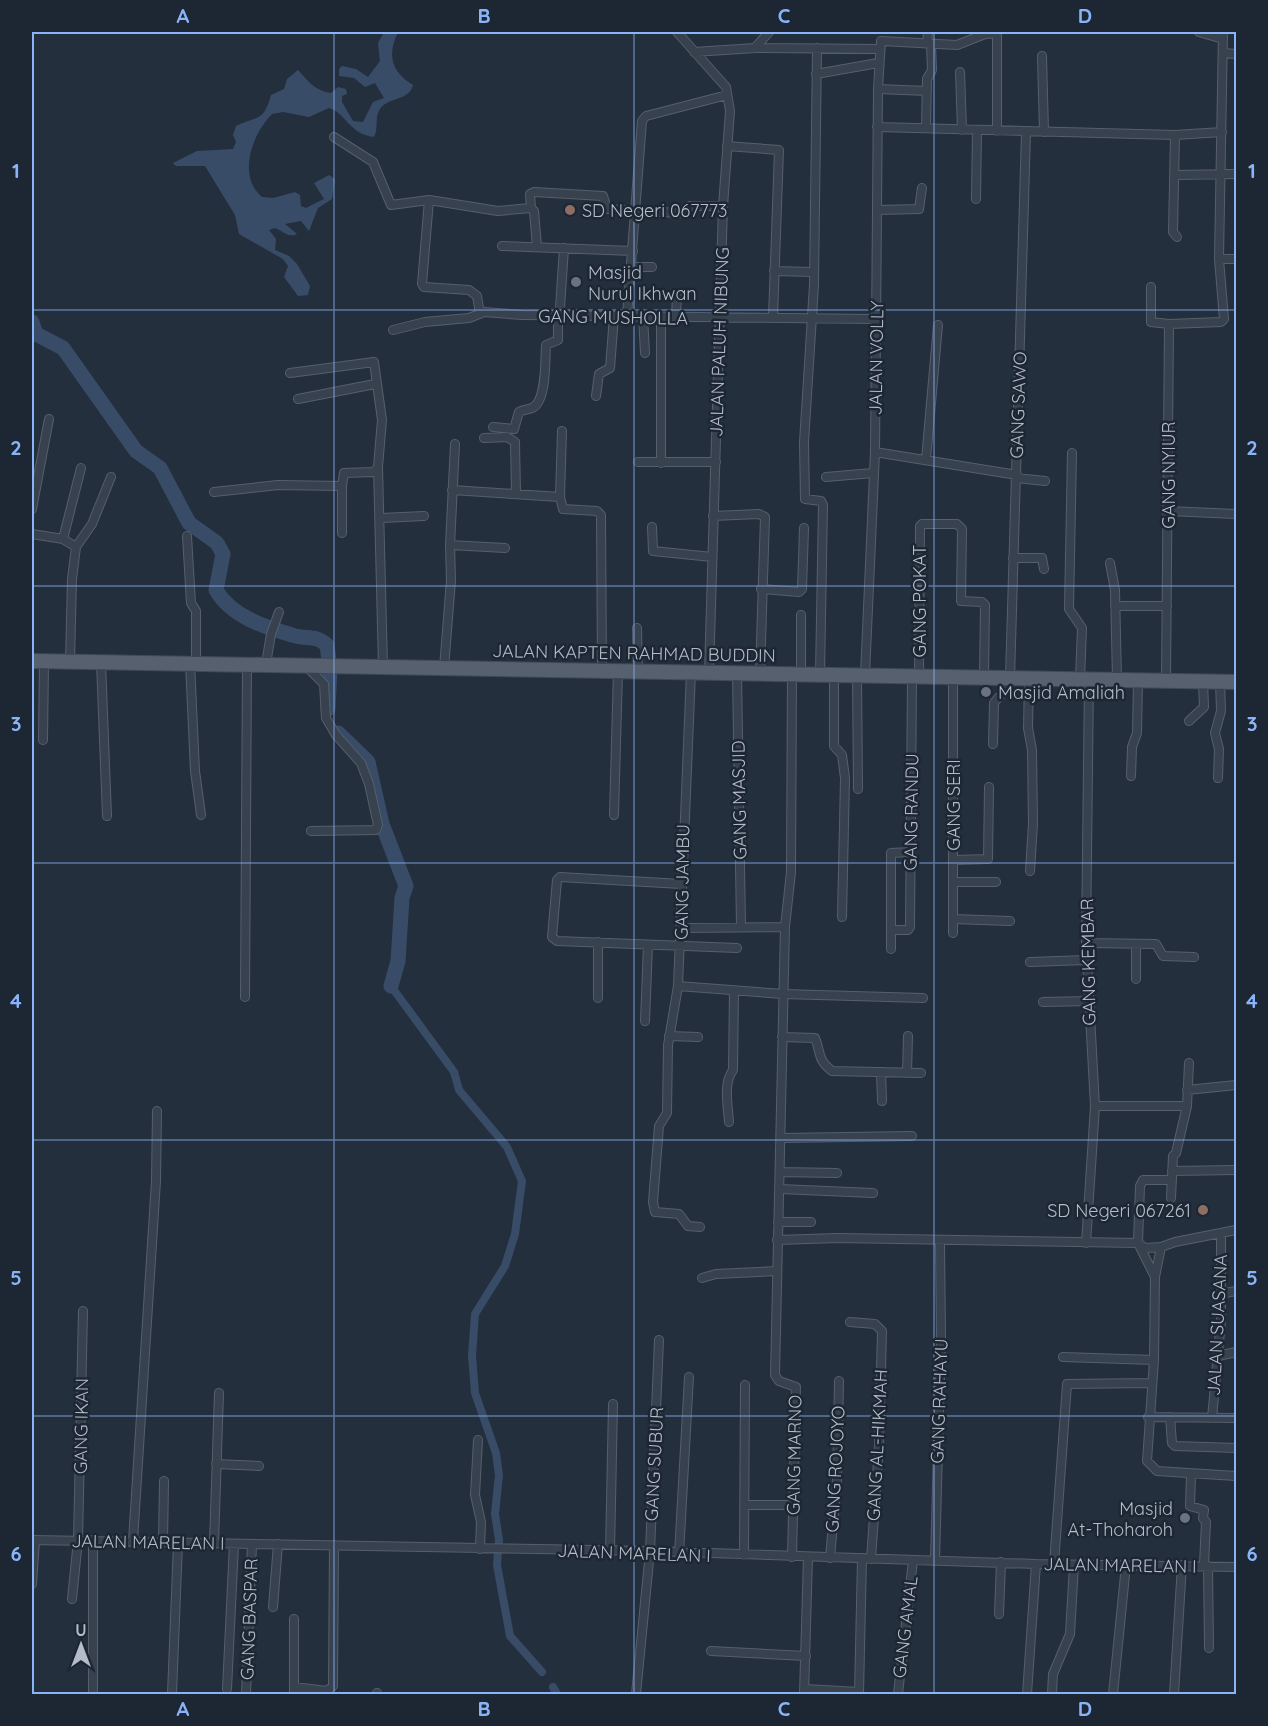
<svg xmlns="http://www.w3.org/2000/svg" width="1268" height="1726" font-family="Quicksand,sans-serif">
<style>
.water{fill:#394c67}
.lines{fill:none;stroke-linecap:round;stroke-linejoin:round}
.canal{stroke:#394c67;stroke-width:8}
.river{stroke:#394c67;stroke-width:15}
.street-tunnel{stroke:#3a4453;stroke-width:8;stroke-dasharray:8 4;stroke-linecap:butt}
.street-casing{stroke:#565f6c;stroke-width:10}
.primary-casing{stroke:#414a57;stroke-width:16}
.street{stroke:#38414e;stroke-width:8}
.primary{stroke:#56606e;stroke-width:14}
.grid{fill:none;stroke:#8ab4f8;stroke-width:1.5;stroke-opacity:0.55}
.education-dot{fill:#8d6e63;stroke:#1d2633;stroke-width:2}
.worship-dot{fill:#6b7280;stroke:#1d2633;stroke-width:2}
.labels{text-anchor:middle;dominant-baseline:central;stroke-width:5;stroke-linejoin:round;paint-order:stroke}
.poi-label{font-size:18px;fill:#b4bcc9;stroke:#1d2633;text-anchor:start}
.street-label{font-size:18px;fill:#b4bcc9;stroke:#1d2633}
.neatline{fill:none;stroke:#8ab4f8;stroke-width:2}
.grid-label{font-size:20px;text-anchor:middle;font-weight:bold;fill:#8ab4f8}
</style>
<rect width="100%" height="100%" fill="#242f3e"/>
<path class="water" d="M384 32H398C387 55 391 72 413 85 408 102 389 96 380 109 374 117 379 128 374 137 349 134 346 113 329 108L309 117 283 112 272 114C252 134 237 176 262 197L273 198 295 192 300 195 301 206 306 208 324 199 314 183 329 175 335 179 332 199 318 208 309 231 301 221 285 224 297 234C288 238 283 231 275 228L269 230 276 239 275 250 289 256 297 264 310 286 308 295 298 296 284 277 288 266 283 259 239 234 235 215 205 166H176L173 163 197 151 233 149 236 142 233 135 236 126C257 116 264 122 271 95L284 89 287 79 298 70C308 81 315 91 331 93L338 87 346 89 347 94 342 96V102L353 121 363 122 373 102 384 98 375 83 365 87 354 78 339 76V69L342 66 356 69 368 77 380 61 378 43Z"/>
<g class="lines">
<path class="canal" d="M391 986 454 1072 459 1090 507 1147 522 1181 515 1234 505 1266 475 1314 472 1356 475 1393 496 1453 499 1475 495 1514 499 1540 497 1565 510 1636 542 1672
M553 1687 557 1694"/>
<path class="river" d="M32 322 36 334 63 348 136 451 160 468 189 523 217 543 223 554 216 590C231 616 264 627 292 635 306 640 315 634 327 645L330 669 328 709
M338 733 368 762 382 824 406 886 402 898 398 961 391 986"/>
<path class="street-tunnel" d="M998 698 1002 696V686"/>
<g class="street-casing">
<path id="street" d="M677 32 726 87 730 111 723 206 709 673
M1199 32 1223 39
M927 44 928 32
M755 48 769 32
M817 48 814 285 804 442 805 499 821 501 823 505 820 674
M694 52 755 48 880 49
M1224 53 1236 54
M1042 56 1044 132
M960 72 962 130
M816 74 878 63
M878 89 927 91
M877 127 1175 135 1222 132
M926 128 927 79 932 70 931 44
M1175 135 1173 232 1177 237
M334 137 373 162 391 205 429 200 498 211 531 208 530 194 534 192 603 196 607 209 679 213 689 206H723
M727 146 779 150 773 317
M1175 175 1236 174
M976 199 977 130
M429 200 422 284 424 287 469 290 477 296 480 314
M531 208 534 211 537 247
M877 210 919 209 922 188
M502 246 633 251
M1219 259H1236
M632 267H652
M774 271 813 272
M1151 287V322L1169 324 1166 681
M563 316 560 308 564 248
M627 316 642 121 646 116 727 95
M643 317 645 353
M676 318 677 294
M1169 324 1221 322 1224 319 1219 259 1223 32
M393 330 425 322 469 318 484 312 522 315 877 319
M290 373 374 362 382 420 378 467 383 667
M596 396 599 374 610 368 614 316
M298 399 375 384
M493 427 514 429 519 412C524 409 528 410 532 408 547 402 545 359 546 345L558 340V316
M484 438 507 437 515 442 516 494
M875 452 1017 475
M1072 453 1069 609 1082 628 1080 679
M926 459 938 325
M638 462H716
M661 463V317
M826 477 873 473
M1016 478 1045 481
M342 486V533
M452 490 560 497 562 431
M214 492 278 485 342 486 344 473 374 472 378 467
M560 497 563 509 597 511 601 515 602 671
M32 509 49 419
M1168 511 1236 514
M713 516 759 514 765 517 760 673
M381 518 424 516
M652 527 653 551 712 557
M32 534 63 539 76 547 72 579 70 661
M187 536 191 603 196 611V663
M63 539 81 468
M450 545 505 548
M76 547 92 524 111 477
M1013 558H1042L1044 569
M1110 563 1115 590 1117 680
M761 589 799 592 802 589 804 528
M1115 606H1167
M637 628 638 671
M101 662 107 816
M190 663 195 771 201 815
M266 664 271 634 279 612
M306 666 324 684 326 718 336 735 361 763 369 784 378 825 376 830 311 831
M444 668 451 580 450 545 455 444
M691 672 678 986 668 1045 667 1113 659 1126 653 1202 655 1212 679 1214 688 1226 700 1227
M737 673 741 927
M801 674V615
M834 675V746L842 755 845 778 842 917
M857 675 858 789
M865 675 875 452 878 89 881 41 957 45 985 34 997 33V131
M919 676 920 526 922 524H957L962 529 961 601 982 602 985 605 984 677
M953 677V933
M1010 678 1026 133
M1029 678 1028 728 1032 750 1033 823 1030 871
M1189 721 1204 707 1203 681
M43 740 44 661
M993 744 994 703 998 698
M1131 776 1132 747 1137 733 1138 680
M1218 778 1219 749 1215 733 1221 711 1220 681
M614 815 618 671
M954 860 988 859 989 787
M954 882H996
M681 884 560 877 557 880 552 937 557 941 737 948
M953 919 1010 921
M681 928 785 927
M891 930H908L910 927 912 676
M1086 943 1156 944 1163 956 1194 957
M1136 945V979
M891 949V853L911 852
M1030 962 1086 960
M678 986 783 994 923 998
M245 997 247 664
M598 998V942
M1043 1002 1089 1001
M645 1021 648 945
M669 1036 698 1037
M782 1037 815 1038C821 1052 817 1060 832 1071L921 1073
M881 1072 882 1101
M907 1073 908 1036
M1187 1090 1236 1085
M1095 1106H1187L1176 1153 1173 1156 1171 1198
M1187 1106 1189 1063
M729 1122C728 1106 723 1083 733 1070L734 990
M781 1138 912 1136
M1172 1171 1236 1170
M780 1172 837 1173
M1172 1180H1143L1140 1186 1138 1243 1155 1277 1154 1360 1147 1461 1157 1471 1236 1476
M780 1189 873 1193
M778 1222H811
M777 1240 838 1238 1138 1243 1145 1248 1161 1247
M1086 1243 1095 1106 1086 943 1089 679
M1155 1277 1161 1247 1175 1242 1236 1230
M702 1278 716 1274 777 1271
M1219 1294 1236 1291
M850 1322 875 1324 882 1331 879 1447 871 1559
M1218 1356 1236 1352
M1063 1357 1154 1360
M1148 1417 1236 1418
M1170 1417 1172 1443 1175 1446 1236 1448
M1212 1418 1221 1321V1233
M478 1440 475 1495 481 1522 480 1549
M216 1464 259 1466
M1191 1475 1190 1506 1204 1510 1203 1518 1206 1522 1204 1565
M744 1505H792
M32 1540 650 1551 1036 1564 1236 1567
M93 1540V1694
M133 1541 156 1181 157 1111
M163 1542 164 1481
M214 1543 219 1393
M610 1552 613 1404
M679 1554 689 1377
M744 1555 745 1385
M792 1557 796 1387 779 1381 775 1375 785 927 791 872 792 674
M830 1558 837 1479 839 1381
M935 1561 941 1339 940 1241
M1054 1564 1067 1384 1151 1383
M1208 1566 1209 1648
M32 1584 35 1540
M72 1599 78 1540 83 1311
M273 1607 278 1544
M999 1614 1001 1562
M294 1619V1687
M711 1651 806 1656
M227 1689 234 1544
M805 1689 859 1692
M172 1694 178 1543
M246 1694 252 1544
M294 1694V1687L327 1691 333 1686 334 1545
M377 1694V1693
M636 1694 650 1551 659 1340
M804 1694 808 1557
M859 1694 862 1558
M898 1694 913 1560
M1027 1694 1036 1564
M1052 1694 1053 1674 1070 1634 1074 1565
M1113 1694 1126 1565
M1174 1694 1182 1565"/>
</g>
<g class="primary-casing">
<path id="primary" d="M32 661 1236 682"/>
</g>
<use href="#street" class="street"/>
<use href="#primary" class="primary"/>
</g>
<path class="grid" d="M334 32V1694M634 32V1694M934 32V1694M32 310H1236M32 586H1236M32 863H1236M32 1140H1236M32 1416H1236"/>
<g class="education-dot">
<circle cx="570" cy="210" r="6"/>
<circle cx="1203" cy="1210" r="6"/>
</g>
<g class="worship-dot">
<circle cx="576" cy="282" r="6"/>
<circle cx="986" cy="692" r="6"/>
<circle cx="1185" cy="1518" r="6"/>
</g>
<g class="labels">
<g class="poi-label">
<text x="582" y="210">SD Negeri 067773</text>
<text x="588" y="272">Masjid<tspan x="588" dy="21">Nurul Ikhwan</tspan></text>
<text x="998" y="692">Masjid Amaliah</text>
<text x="1191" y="1210" text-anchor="end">SD Negeri 067261</text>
<text x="1173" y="1508" text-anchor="end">Masjid<tspan x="1173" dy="21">At-Thoharoh</tspan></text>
</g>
<g class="street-label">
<text transform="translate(613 317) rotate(1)">GANG MUSHOLLA</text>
<text transform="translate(719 342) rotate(-88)">JALAN PALUH NIBUNG</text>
<text transform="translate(876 358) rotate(-89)">JALAN VOLLY</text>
<text transform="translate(1018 405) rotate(-88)">GANG SAWO</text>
<text transform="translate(1168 475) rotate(-90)">GANG NYIUR</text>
<text transform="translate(919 601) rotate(-90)">GANG POKAT</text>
<text transform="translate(634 653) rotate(1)">JALAN KAPTEN RAHMAD BUDDIN</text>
<text transform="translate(739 800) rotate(-91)">GANG MASJID</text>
<text transform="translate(953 805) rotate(-90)">GANG SERI</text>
<text transform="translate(911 812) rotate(-89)">GANG RANDU</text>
<text transform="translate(682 882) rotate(-89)">GANG JAMBU</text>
<text transform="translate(1088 962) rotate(-91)">GANG KEMBAR</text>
<text transform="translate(1217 1325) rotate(-87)">JALAN SUASANA</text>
<text transform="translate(939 1401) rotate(-88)">GANG RAHAYU</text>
<text transform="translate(81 1426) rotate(-89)">GANG IKAN</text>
<text transform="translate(877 1445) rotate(-87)">GANG AL-HIKMAH</text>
<text transform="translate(794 1455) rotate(-89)">GANG MARNO</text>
<text transform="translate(654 1464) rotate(-87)">GANG SUBUR</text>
<text transform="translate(835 1469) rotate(-87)">GANG ROJOYO</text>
<text transform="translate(148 1542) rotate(1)">JALAN MARELAN I</text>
<text transform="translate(634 1553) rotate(2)">JALAN MARELAN I</text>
<text transform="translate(1120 1565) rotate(1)">JALAN MARELAN I</text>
<text transform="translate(249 1619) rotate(-88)">GANG BASPAR</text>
<text transform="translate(905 1627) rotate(-83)">GANG AMAL</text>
</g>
</g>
<rect width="1268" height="1726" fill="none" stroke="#1d2633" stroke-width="66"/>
<g transform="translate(81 1645)" stroke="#1d2633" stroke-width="4.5" paint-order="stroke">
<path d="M0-4.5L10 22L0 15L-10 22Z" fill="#b4bcc9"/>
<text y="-9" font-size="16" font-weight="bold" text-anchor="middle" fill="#b4bcc9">U</text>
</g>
<rect x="33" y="33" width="1202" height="1660" class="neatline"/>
<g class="grid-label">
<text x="183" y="23">A</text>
<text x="484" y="23">B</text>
<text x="784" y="23">C</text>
<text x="1085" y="23">D</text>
<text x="16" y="178">1</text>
<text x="1252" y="178">1</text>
<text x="16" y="455">2</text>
<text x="1252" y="455">2</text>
<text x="16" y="731">3</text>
<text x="1252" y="731">3</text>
<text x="16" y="1008">4</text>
<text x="1252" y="1008">4</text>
<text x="16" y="1285">5</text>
<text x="1252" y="1285">5</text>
<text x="16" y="1561">6</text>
<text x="1252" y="1561">6</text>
<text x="183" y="1716">A</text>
<text x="484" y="1716">B</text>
<text x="784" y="1716">C</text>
<text x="1085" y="1716">D</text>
</g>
</svg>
